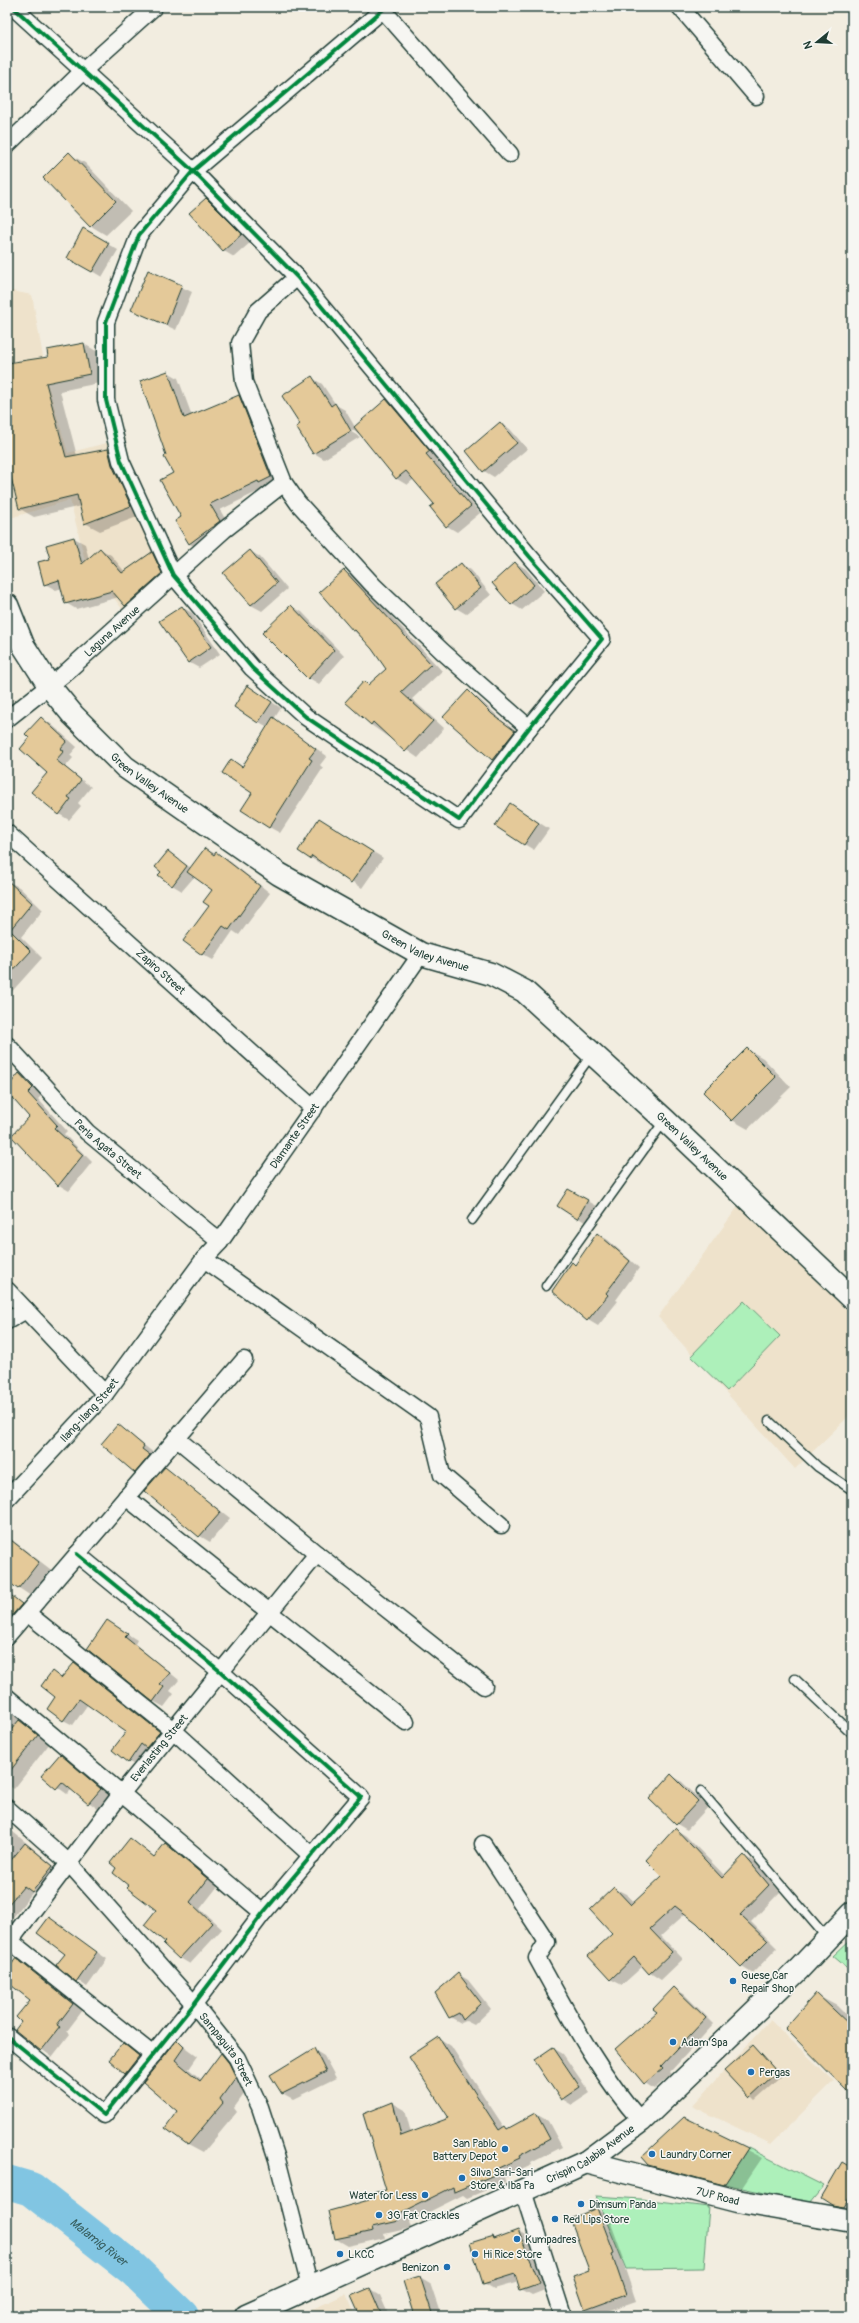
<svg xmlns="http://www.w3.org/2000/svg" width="859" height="2323" font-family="Pangolin,sans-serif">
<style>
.built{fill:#eee2cb}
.green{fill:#adf0ba;stroke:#669677}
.shadow{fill:#0003}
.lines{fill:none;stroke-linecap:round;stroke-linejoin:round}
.river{stroke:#81c5e2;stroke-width:34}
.building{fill:#e4c999;stroke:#1f3d34}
.lane-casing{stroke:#1f3d34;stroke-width:11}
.street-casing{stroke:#1f3d34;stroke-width:19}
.secondary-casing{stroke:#1f3d34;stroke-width:25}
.lane{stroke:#f6f6f2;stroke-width:8}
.street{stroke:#f6f6f2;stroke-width:16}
.secondary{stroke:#f6f6f2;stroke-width:22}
.cycleway-casing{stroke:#f6f6f2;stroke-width:6}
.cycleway{stroke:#00873e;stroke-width:4}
.poi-dot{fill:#1f6fb2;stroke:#f6f6f2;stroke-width:1.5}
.labels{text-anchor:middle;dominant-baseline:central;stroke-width:3;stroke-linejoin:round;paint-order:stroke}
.street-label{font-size:11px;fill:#1f3d34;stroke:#f6f6f2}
.poi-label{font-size:11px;fill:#1f3d34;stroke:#f6f6f2;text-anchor:start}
.water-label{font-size:12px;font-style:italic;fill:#385f60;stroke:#f6f6f2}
</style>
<rect width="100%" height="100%" fill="#f2ede0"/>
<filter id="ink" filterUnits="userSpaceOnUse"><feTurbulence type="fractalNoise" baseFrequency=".025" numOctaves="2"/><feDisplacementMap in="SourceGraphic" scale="8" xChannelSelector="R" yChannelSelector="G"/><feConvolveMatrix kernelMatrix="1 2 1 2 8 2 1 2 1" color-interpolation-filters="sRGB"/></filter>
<g filter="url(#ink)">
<path class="built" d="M7 290 32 295 48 385 68 453 110 442 165 564 164 577 123 610 85 560 70 500 7 519Z
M739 1205 852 1313V1413L795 1469 658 1317Z
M770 2020 834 2081 771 2144 692 2106Z
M346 2294 356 2316H297Z"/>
<path class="green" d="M744 1301 780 1336 727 1391 691 1356Z
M852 1938V1972L833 1956Z
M748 2148 824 2186 810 2203 724 2184Z
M596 2196 641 2199 709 2207 704 2268 626 2269Z"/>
<path class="shadow" d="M69 154 85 163 131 211 106 235 91 226Z
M206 199 216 205 252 241 234 257 224 251 190 213Z
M83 230 118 250 102 277 68 257Z
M149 272 192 292 176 330 133 310Z
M84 344 98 352 104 382 60 391 77 456 108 450 123 459 145 514 100 531 85 523 81 506 34 517 20 509 7 458V364L49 358Z
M168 372 178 378 192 416 239 396 249 402 281 483 267 487 220 510 230 527 201 550 190 544 176 521 182 517 174 473 167 456Z
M312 378 322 384 336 405 345 410 355 427 386 400 397 406 439 457 436 460 480 513 457 532 447 526 435 504 414 479 407 485 397 479 363 436 347 427 346 429 360 437 324 459 314 453 302 425Z
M500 423 510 429 527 449 494 477 484 471Z
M74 538 85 544 89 559 100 549 111 555 125 572 152 553 162 559 172 579 136 611 126 605 119 597 76 609 66 603 62 588 56 590 45 584 51 560 47 546Z
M250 551 260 557 287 589 262 611 251 605Z
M516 563 526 569 544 591 522 610 512 604Z
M461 564 471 570 491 595 466 614 456 608Z
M344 571 356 578 442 671 412 699 444 728 418 758 371 725 347 702 364 682 370 685 387 669 373 648 354 631 320 592Z
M291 606 302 612 344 656 319 684 309 678 264 633Z
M182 607 192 613 220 654 199 668 188 662Z
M468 692 478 698 503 721 525 737 503 765 493 759 445 717Z
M258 693 281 708 274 719 327 756 320 765 323 768 280 833 269 827 253 793 231 760 243 767 268 727 259 722Z
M41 718 51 724 77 747 70 755 73 758 65 767 91 787 78 803 81 806 69 820 59 814 48 773Z
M511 804 549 829 534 850 524 844Z
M330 825 383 858 362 888 323 862 321 864 299 851Z
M205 849 227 859 270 893 239 935 233 931 213 960 202 954 214 889 195 876 182 891 172 885 162 872 168 852 191 868Z
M7 881 19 887 43 910 21 937 42 958 7 997Z
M747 1049 763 1058 791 1087 748 1129 732 1120Z
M7 1075 13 1082 19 1075 29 1080 43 1094 38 1099 67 1131 64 1134 92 1162 69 1191 59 1185 30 1118 11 1095 7 1099Z
M568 1190 597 1206 588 1224 559 1206Z
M598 1234 608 1240 639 1268 616 1300 618 1301 598 1326 588 1320 553 1291 576 1266Z
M118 1425 154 1453 145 1478 135 1472Z
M165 1468 230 1518 210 1542 200 1536Z
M7 1536 54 1572 34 1598 7 1580Z
M11 1596 32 1611 7 1627V1601Z
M107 1621 137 1640 135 1644 179 1680 170 1691 174 1694 164 1707 153 1701Z
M74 1664 168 1738 138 1767 129 1762 127 1732 88 1704 73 1725 63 1720 52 1673 62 1679Z
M7 1707 50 1743 14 1789 7 1785Z
M60 1755 70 1761 111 1796 99 1810 72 1789 67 1794 42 1776Z
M671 1775 681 1781 708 1807 687 1830 677 1824 650 1799Z
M7 1827 63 1873 43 1897 33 1892 10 1921 7 1919V1867L9 1865 7 1863Z
M675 1829 686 1836 725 1876 744 1856 755 1862 780 1892 751 1922 777 1948 753 1973 742 1966 686 1913 661 1936 683 1959 661 1980 650 1973 643 1966 622 1985 610 1979 614 1888 626 1894 634 1903 663 1876Z
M130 1839 155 1857 165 1844 175 1850 218 1886 200 1909 222 1929 190 1964 180 1958 166 1942 157 1910 130 1885Z
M49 1918 107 1959 87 1987 57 1965 66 1954Z
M17 1960 83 2010 67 2031 70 2034 52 2057 16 2030 23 2021 31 2000 7 1981V1973Z
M458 1974 468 1980 491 2009 474 2025 466 2021 461 2023 450 2017Z
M674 1989 684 1994 714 2024 670 2072 672 2074 654 2089 645 2083 658 2012Z
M816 1995 837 2006 852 2021V2094Z
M439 2038 451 2046 504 2127 509 2129 536 2114 548 2121 562 2147 531 2163 532 2165 504 2178 506 2182 467 2198 463 2195 409 2222 411 2228 384 2234 385 2238 348 2246 336 2239 330 2211 370 2201 387 2190 393 2103 405 2110 411 2133 450 2118Z
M177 2041 198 2056 189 2069 202 2080 221 2054 236 2063 250 2086 234 2108 237 2112 203 2153 188 2145 178 2111 144 2082Z
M123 2044 149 2062 136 2079 125 2073Z
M753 2046 782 2076 755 2100 726 2071Z
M553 2048 563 2054 590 2093 572 2105 562 2099Z
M314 2050 324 2056 336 2078 293 2099 282 2093Z
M685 2118 762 2158 739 2192 664 2173 648 2164Z
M852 2169V2213L822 2198Z
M597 2209 608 2215 624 2259 622 2260 636 2301 596 2315 585 2309Z
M518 2231 529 2237 550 2288 532 2295 521 2289 519 2282 494 2289 484 2283 493 2237 497 2239Z
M420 2277 430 2283 441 2316H415Z
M370 2289 380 2295 389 2316H361Z"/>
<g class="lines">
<path class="river" id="s1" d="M7 2182 31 2189 133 2269 182 2316"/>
</g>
<path class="building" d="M69 152 116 201 90 227 43 178Z
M206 198 242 234 223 251 189 213Z
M83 228 109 243 92 272 67 258Z
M148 270 182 285 166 325 131 310Z
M84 343 90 374 46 383 66 457 108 449 112 465 131 506 84 524 77 495 19 509 7 462V363L48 357 47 350Z
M168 371 184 418 239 395 271 477 259 483 258 481 210 504 220 521 189 544 175 521 181 517 160 480 173 473 164 457 166 455 140 381Z
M312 376 331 406 335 403 351 431 313 454 296 427 300 424 282 396Z
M386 399 430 451 426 454 471 506 446 527 430 507 434 504 406 471 396 479 354 427Z
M500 422 517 443 483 472 466 451Z
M74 537 82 564 100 548 122 573 152 552 162 573 125 606 112 591 65 604 59 580 44 585 38 562 50 559 46 545Z
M250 550 277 583 251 605 223 573Z
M515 562 534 585 511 605 492 583Z
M461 563 481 588 455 609 435 584Z
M344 570 431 664 401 692 433 721 405 752 373 722 371 725 345 702 364 681 368 685 386 669 372 649 355 630 353 631 319 592Z
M291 605 334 650 308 679 262 633Z
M182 606 211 647 188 663 159 621Z
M247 685 272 702 258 723 234 707Z
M468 690 492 714 515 731 492 760 443 717Z
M41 717 67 741 60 749 64 751 56 760 81 780 68 797 71 799 59 815 31 792 47 773 20 749 29 738 25 734Z
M273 717 316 749 309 758 312 760 269 828 241 810 252 793 222 773 231 759 242 767Z
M510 803 539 823 524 845 495 826Z
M319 818 373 852 351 883 312 856 310 859 298 851Z
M205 848 214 855 216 852 260 886 229 930 223 926 202 955 183 941 209 906 203 902 212 890 187 872Z
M168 851 187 866 172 886 158 875 161 872 155 867Z
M7 880 32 903 10 930 31 951 7 977Z
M747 1048 776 1077 732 1121 703 1092Z
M19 1073 33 1088 28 1093 57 1125 54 1128 83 1155 58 1186 11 1136 29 1117 7 1092V1088Z
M568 1189 588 1200 577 1219 557 1206Z
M597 1233 630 1261 606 1293 608 1295 587 1321 552 1291 572 1262 575 1265Z
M118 1424 144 1446 142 1449 150 1455 135 1473 101 1444Z
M165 1467 221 1512 199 1537 144 1491Z
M7 1537 39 1562 18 1589 7 1581Z
M7 1592 22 1604 7 1621Z
M107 1620 128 1634 125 1637 170 1673 160 1684 164 1687 153 1702 87 1649Z
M74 1663 160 1732 146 1748 141 1744 128 1763 112 1750 126 1732 79 1699 63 1721 47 1709 55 1697 41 1686 52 1671 61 1678Z
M19 1720 38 1735 7 1775V1735Z
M60 1754 101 1789 88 1804 62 1782 56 1789 41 1776Z
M671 1774 698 1801 676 1825 649 1799Z
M675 1828 722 1878 744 1855 769 1885 740 1915 767 1941 741 1967 697 1923 675 1906 650 1929 672 1952 649 1974 634 1957 610 1980 588 1956 612 1934 590 1910 614 1887 631 1905 662 1876 646 1860Z
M130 1838 154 1857 165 1843 208 1879 190 1902 212 1923 179 1959 163 1944 165 1942 144 1925 156 1910 127 1888 129 1886 113 1873 116 1868 110 1863Z
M25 1843 53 1866 32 1892 24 1886 7 1906V1865Z
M49 1917 97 1952 76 1982 56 1965 65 1954 37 1933Z
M16 1958 73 2004 57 2025 60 2027 41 2051 15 2030 21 2022 16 2017 30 2000 7 1982V1971Z
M458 1973 481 2003 463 2020 459 2013 449 2018 435 1993Z
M674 1987 706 2018 661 2066 663 2068 644 2084 615 2049 657 2012 653 2009Z
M816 1993 852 2027V2096L785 2028Z
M439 2037 499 2130 505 2126 507 2129 536 2113 550 2139 519 2156 520 2158 492 2171 494 2175 454 2192 453 2187 397 2215 399 2221 372 2227 373 2231 335 2239 329 2211 369 2200 367 2194 386 2190 363 2114 393 2102 401 2136 449 2118 409 2057Z
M177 2040 184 2047 175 2060 200 2081 221 2053 229 2063 236 2077 220 2099 223 2103 188 2145 165 2128 177 2111 143 2082Z
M123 2043 139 2056 125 2074 109 2060Z
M753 2045 777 2072 749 2098 724 2071Z
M553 2047 580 2087 561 2100 534 2060Z
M314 2048 326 2072 282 2094 270 2075Z
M684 2117 748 2148 724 2185 648 2165 641 2157Z
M842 2162 852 2168V2193L844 2207 832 2205 821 2198Z
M597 2208 614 2253 612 2254 626 2295 585 2310 573 2276 589 2270 570 2219Z
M518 2230 540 2283 520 2290 515 2274 483 2284 470 2243 493 2236 494 2239Z
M420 2276 433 2316H414L403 2281Z
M370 2288 382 2316H360L351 2296Z"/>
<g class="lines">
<g class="lane-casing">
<path id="lane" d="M472 1220 592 1054
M546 1286 665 1120
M769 1421 818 1467 852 1490
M795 1679 852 1733
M701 1791 827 1938"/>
</g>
<g class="street-casing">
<g id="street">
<path d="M13 7 193 171 297 277 530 557 602 639 529 728 459 820 306 717 252 668 173 575 121 461 106 400V322L139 235 193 171 386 7"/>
<path d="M680 7 756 96"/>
<path d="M383 10 510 154"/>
<path d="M7 145 83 71 154 7"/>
<path d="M297 277 258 311 240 343 244 382 284 483 298 503 373 585 442 651 529 728"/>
<path id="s2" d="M7 719 63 675 224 530 284 483"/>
<path id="s3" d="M7 833 314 1109"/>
<path id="s4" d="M7 1045 87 1132 220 1242"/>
<path d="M204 1259 428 1417 442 1475 501 1525"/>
<path d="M7 1290 105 1394"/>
<path d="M7 1321 26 1310"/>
<path d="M176 1438 317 1554 484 1686"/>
<path d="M126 1497 406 1722"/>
<path id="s5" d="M7 1499 105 1394 204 1259 220 1242 421 954"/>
<path d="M27 1613 173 1730 312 1856"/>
<path d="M7 1636 244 1360"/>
<path d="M7 1697 263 1913"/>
<path id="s6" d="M7 1808 68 1862 194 2004 237 2058 260 2107 277 2159 310 2287"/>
<path d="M483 1844 547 1942 537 1958C568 2014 599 2074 641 2121"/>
<path d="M10 1941 153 2055"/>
<path id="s7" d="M7 1945 121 1794 317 1554"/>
<path d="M7 2036 104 2115 194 2004 263 1913 361 1797 221 1672 77 1554"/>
<path d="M523 2191 563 2316"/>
</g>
</g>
<g class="secondary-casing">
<g id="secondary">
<path id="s8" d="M7 605 23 645 50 687 73 715 125 767 279 874 421 954 491 974 524 991 665 1120 852 1298"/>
<path id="s9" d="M586 2162 737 2201 852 2221"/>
<path id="s10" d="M246 2316 586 2162 641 2121 799 1969 852 1913"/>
</g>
</g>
<use href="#lane" class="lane"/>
<use href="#street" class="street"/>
<use href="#secondary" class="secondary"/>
<g class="cycleway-casing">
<path id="cycleway" d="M13 7 193 171 297 277 530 557 602 639 529 728 459 820 306 717 252 668 173 575 121 461 106 400V322L139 235 193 171 386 7
M7 2036 104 2115 194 2004 263 1913 361 1797 221 1672 77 1554"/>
</g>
<use href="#cycleway" class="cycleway"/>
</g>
</g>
<g class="poi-dot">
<circle cx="733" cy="1981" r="4"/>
<circle cx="673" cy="2042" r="4"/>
<circle cx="751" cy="2072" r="4"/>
<circle cx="505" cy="2149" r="4"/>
<circle cx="652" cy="2154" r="4"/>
<circle cx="462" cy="2178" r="4"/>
<circle cx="425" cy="2195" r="4"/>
<circle cx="581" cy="2204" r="4"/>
<circle cx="379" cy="2215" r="4"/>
<circle cx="555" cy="2219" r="4"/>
<circle cx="517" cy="2239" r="4"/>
<circle cx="340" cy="2254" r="4"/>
<circle cx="475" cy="2254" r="4"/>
<circle cx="447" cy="2267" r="4"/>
</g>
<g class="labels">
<g class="street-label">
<text stroke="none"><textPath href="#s2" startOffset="137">Laguna Avenue</textPath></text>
<text stroke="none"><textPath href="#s8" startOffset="232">Green Valley Avenue</textPath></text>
<text stroke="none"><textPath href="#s8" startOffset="556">Green Valley Avenue</textPath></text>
<text stroke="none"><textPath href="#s3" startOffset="207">Zapiro Street</textPath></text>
<text stroke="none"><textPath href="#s5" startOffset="464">Diamante Street</textPath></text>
<text stroke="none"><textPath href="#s8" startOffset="892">Green Valley Avenue</textPath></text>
<text stroke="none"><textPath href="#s4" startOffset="145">Perla Agata Street</textPath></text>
<text stroke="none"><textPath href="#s5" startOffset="121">Ilang-Ilang Street</textPath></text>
<text stroke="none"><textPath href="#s7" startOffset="249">Everlasting Street</textPath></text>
<text stroke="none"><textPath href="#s6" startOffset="327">Sampaguita Street</textPath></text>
<text stroke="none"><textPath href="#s10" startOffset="381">Crispin Calabia Avenue</textPath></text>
<text stroke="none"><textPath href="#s9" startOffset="136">7UP Road</textPath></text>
</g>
<g class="poi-label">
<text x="741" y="1975">Guese Car<tspan x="741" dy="13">Repair Shop</tspan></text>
<text x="681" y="2042">Adam Spa</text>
<text x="759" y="2072">Pergas</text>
<text x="497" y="2143" text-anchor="end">San Pablo<tspan x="497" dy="13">Battery Depot</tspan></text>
<text x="660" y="2154">Laundry Corner</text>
<text x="470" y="2172">Silva Sari-Sari<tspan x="470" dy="13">Store &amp; Iba Pa</tspan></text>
<text x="417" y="2195" text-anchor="end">Water for Less</text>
<text x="589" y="2204">Dimsum Panda</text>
<text x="387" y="2215">3G Fat Crackles</text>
<text x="563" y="2219">Red Lips Store</text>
<text x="525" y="2239">Kumpadres</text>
<text x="348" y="2254">LKCC</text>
<text x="483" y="2254">Hi Rice Store</text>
<text x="439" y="2267" text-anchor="end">Benizon</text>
</g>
<g class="water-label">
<text stroke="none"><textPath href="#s1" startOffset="111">Malamig River</textPath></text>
</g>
</g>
<rect width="859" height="2323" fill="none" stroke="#f6f6f2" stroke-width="24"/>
<rect x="12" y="12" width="835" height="2299" fill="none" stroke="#1f3d34" stroke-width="1.5" filter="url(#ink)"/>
<g transform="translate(817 42) rotate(252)" stroke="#f6f6f2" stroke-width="3" paint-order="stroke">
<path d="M0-3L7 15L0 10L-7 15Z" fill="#1f3d34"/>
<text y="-6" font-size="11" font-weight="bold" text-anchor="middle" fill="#1f3d34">N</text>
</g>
</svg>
